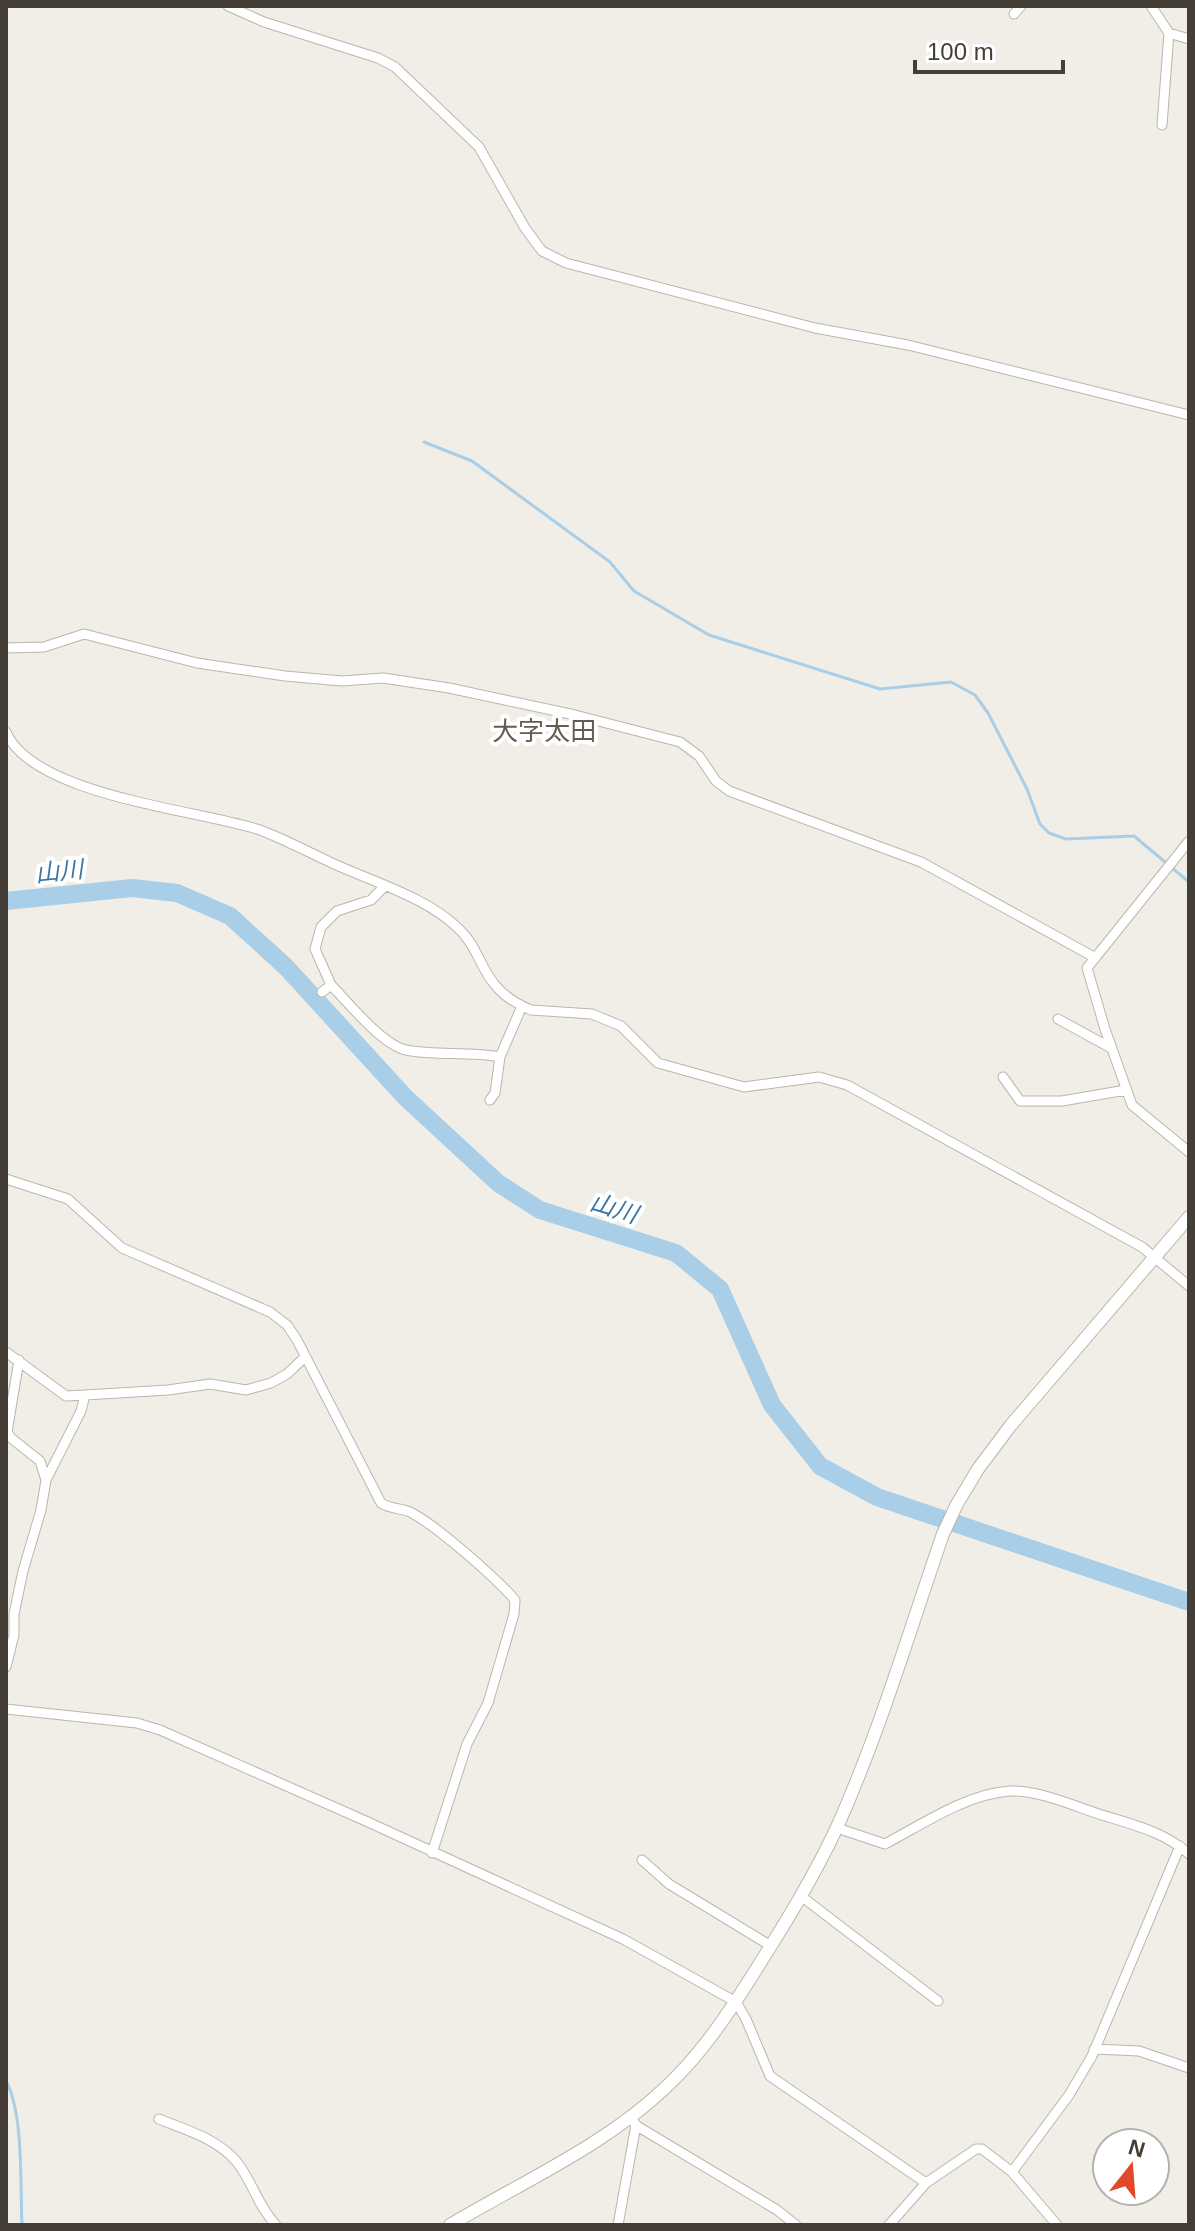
<svg xmlns="http://www.w3.org/2000/svg" width="1195" height="2231" font-family="Arial,'Noto Sans JP',sans-serif">
<style>
.lines{fill:none;stroke-linecap:round;stroke-linejoin:round}
.stream{stroke:#a9cee8;stroke-width:3}
.river{stroke:#a9cee8;stroke-width:18}
.minor-casing{stroke:#bcb6aa;stroke-width:11}
.tertiary-casing{stroke:#bcb6aa;stroke-width:14}
.minor{stroke:#fff;stroke-width:9}
.tertiary{stroke:#fff;stroke-width:12}
.labels{text-anchor:middle;dominant-baseline:central;stroke-width:8;stroke-linejoin:round;paint-order:stroke}
.water-label{font-size:24px;font-style:italic;fill:#3b77a4;stroke:#fff}
.quarter-label{font-size:26px;fill:#655c4f;stroke:#fff}
</style>
<rect width="100%" height="100%" fill="#f1eee7"/>
<g class="lines">
<path class="stream" d="M424 442 472 461 610 562 634 591 709 635 880 689 951 682 975 695 988 713 1027 789 1040 824 1049 833 1066 839 1134 836 1189 882
M6 2081C24 2114 20 2186 22 2225"/>
<path class="river" d="M6 901 132 888 177 893 230 916 286 967 405 1097 498 1183 540 1210 676 1253 720 1289 772 1405 820 1466 877 1497 1189 1602"/>
<g class="minor-casing">
<path id="minor" d="M228 6 264 22 378 58 395 67 479 147 525 228 542 251 566 263 815 328 908 345 1189 415
M1151 6 1169 33 1162 125
M1014 14 1021 6
M1169 33 1189 39
M6 648 44 647 84 634 197 663 285 676 342 681 383 678 449 688 575 715 680 742 699 756 716 781 729 791 921 862 1094 957
M6 732C33 796 200 810 260 830 284 839 308 852 332 863 373 882 427 897 460 930 477 946 481 970 496 986 504 996 519 1005 531 1010L592 1014 621 1026 658 1063 744 1087 819 1077 847 1085 1142 1247 1189 1286
M1189 841 1087 968 1105 1029 1132 1105 1189 1152
M331 985C348 1002 382 1045 406 1050 436 1056 469 1051 500 1057
M322 992 331 985 315 949 321 927 337 911 371 900 384 887
M1058 1019 1111 1048
M1003 1077 1020 1101H1062L1126 1090
M490 1100 495 1093 500 1057 522 1006
M6 1179 68 1199 122 1248 270 1312 287 1325 297 1340 381 1503C390 1509 401 1508 410 1512 436 1525 496 1578 515 1600L514 1614 488 1703 467 1744 432 1853
M6 1352 66 1396 85 1395
M19 1360 7 1432 11 1438 40 1461 46 1480
M6 1667 14 1635V1614L23 1571 41 1510 46 1480 81 1411 85 1395 168 1390 210 1384 246 1390 271 1383 287 1374 305 1357
M6 1709 137 1723 160 1730 368 1822 623 1939 736 2002 746 2019 770 2076 926 2183
M837 1828 885 1844C923 1824 966 1794 1010 1791 1040 1790 1076 1807 1105 1816 1135 1825 1166 1833 1189 1854
M642 1860 669 1884 771 1946
M801 1896 938 2001
M1094 2049 1139 2051 1189 2068
M630 2117 637 2126 777 2210 796 2225
M159 2119C186 2130 216 2138 236 2161 252 2180 257 2205 276 2225
M1012 2172 1069 2095 1092 2056 1180 1846
M618 2225 636 2125
M889 2225 926 2183 976 2149H982L1012 2172 1057 2225"/>
</g>
<g class="tertiary-casing">
<path id="tertiary" d="M450 2225C522 2182 604 2146 665 2088 702 2054 730 2011 757 1968 786 1922 815 1875 838 1825 880 1731 909 1632 943 1534L957 1504 978 1469 1011 1425 1189 1217"/>
</g>
<use href="#minor" class="minor"/>
<use href="#tertiary" class="tertiary"/>
</g>
<g class="labels">
<g class="water-label">
<text transform="translate(59 871) rotate(-6)">山川</text>
<text transform="translate(614 1208) rotate(17)">山川</text>
</g>
<g class="quarter-label">
<text x="544" y="731">大字太田</text>
</g>
</g>
<rect width="1195" height="2231" fill="none" stroke="#443e36" stroke-width="16"/>
<g transform="translate(1131 2167) rotate(17)"><circle r="38" fill="#ffffff" stroke="#b4b2af" stroke-width="2"/>
<path d="M0-6L14 30L0 20L-14 30Z" fill="#e3482c"/>
<text y="-12" font-size="22" font-weight="bold" text-anchor="middle" fill="#443e36">N</text>
</g>
<path d="M915 60v12h148v-12" fill="none" stroke="#443e36" stroke-width="4"/>
<text x="927" y="60" font-size="24" fill="#443e36" stroke="#ffffff" stroke-width="6" paint-order="stroke">100 m</text>
</svg>
